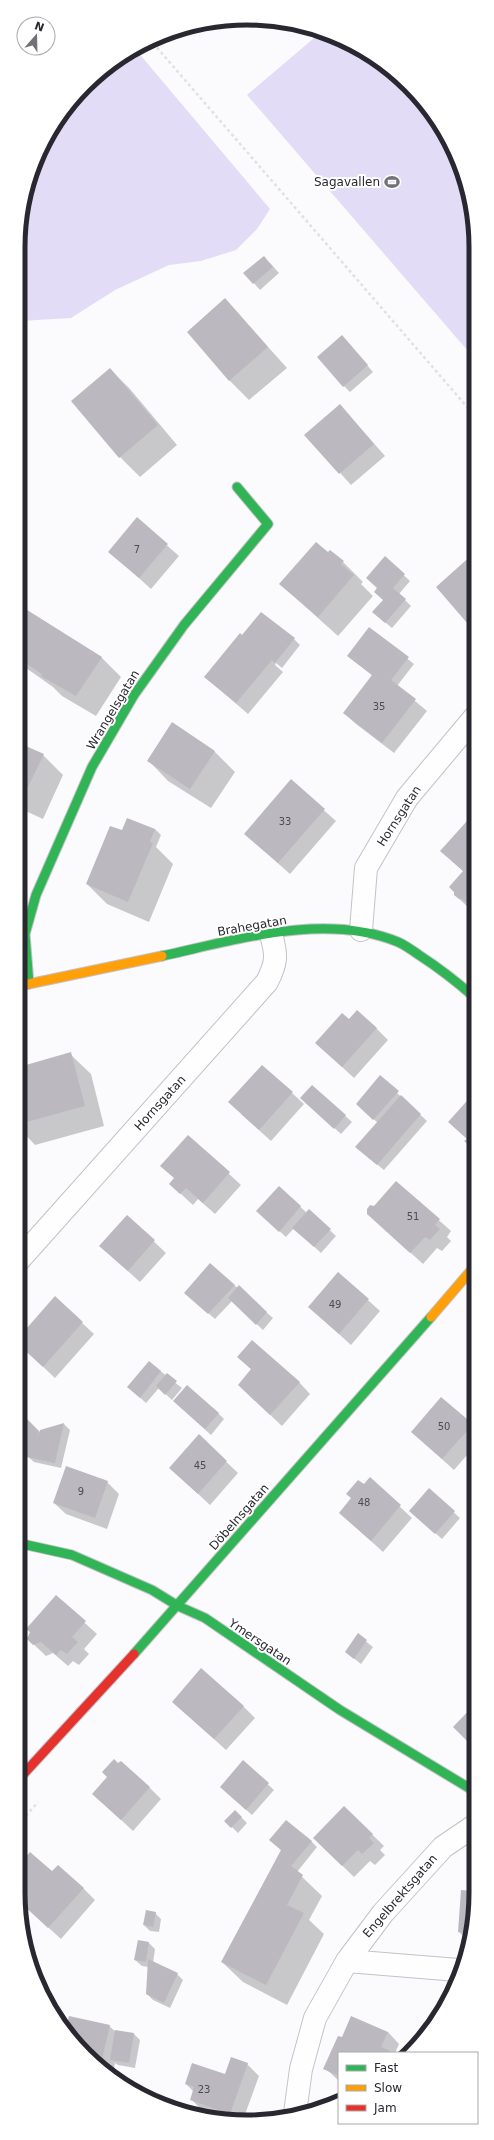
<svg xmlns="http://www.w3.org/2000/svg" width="494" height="2140" font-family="'DejaVu Sans',sans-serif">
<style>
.green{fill:#e3dcf7}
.shadow{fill:#0003}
.building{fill:#bbb9bf}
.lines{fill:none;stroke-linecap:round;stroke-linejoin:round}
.street-casing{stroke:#c3c2c7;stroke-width:24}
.fast-casing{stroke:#c3c2c7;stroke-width:11}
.slow-casing{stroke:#c3c2c7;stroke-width:11}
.jam-casing{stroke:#c3c2c7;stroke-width:11}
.path{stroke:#e1e0e2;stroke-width:2.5;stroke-dasharray:3 3;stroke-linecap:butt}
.street{stroke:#fefeff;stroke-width:22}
.fast{stroke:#30b455;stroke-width:9}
.slow{stroke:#ff9f0a;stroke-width:9}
.jam{stroke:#e5322d;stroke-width:9}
.labels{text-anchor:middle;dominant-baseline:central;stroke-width:4;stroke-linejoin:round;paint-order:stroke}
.number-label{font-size:10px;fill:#4e4c53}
.poi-label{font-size:12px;fill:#29272f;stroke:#fff;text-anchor:end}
.street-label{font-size:12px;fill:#29272f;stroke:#fff}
.rim{fill:none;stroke:#29272f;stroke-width:5}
</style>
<rect width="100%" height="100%" fill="#fbfafd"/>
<path class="green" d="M320 33 348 42 409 85 452 146 474 217V358L247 95Z
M137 51 270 209 257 229 236 250 201 261 169 265 115 290 71 318 20 321V217L49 132 108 65Z"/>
<path class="shadow" d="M270 263 279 273 260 290 245 273Z
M225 299 287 368 249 400 229 380Z
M348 343 373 372 350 392 344 386Z
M110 369 130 389 177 445 140 477 120 457 72 401Z
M20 382 22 384 21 456H20Z
M340 405 385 456 351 485 306 435Z
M20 471 24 476 23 508H20Z
M137 519 179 556 151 589 110 552Z
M328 554 343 562 363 582 361 584 373 596 338 636 280 584Z
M385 558 410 581 399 594 411 606 392 628 380 618 384 600 378 589Z
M24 609 101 657 121 677 96 716 62 696 53 687 19 663 20 617Z
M369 629 414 664 397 686 427 711 394 753 356 724 344 713 373 676 348 656Z
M294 639 300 645 282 668 276 663 275 665 283 672 248 714 205 677 250 643Z
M172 724 215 752 235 772 211 808 168 781 148 760Z
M19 744 43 755 63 775 43 819 19 808Z
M291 781 336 821 290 874 245 834Z
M467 822 474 829V910H471L455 895 464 872 442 851Z
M155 829 161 835 156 847 173 864 149 922 107 904 87 884 123 832Z
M350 1020 376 1028 388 1040 354 1078 328 1054Z
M70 1054 91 1074 104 1126 35 1145 19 1128V1068Z
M380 1077 427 1121 384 1170 363 1153 378 1123 363 1110Z
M312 1086 352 1122 341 1134 308 1104Z
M292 1093 304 1104 271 1141 241 1114Z
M188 1136 241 1185 215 1214 198 1199 193 1205 170 1184 175 1179Z
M396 1182 451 1231 447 1237 451 1241 442 1251 437 1248 423 1264 380 1225 375 1207Z
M279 1187 307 1213 309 1211 336 1236 321 1253 294 1228 286 1237 264 1217Z
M127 1216 166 1253 140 1282 112 1257Z
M338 1273 380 1311 351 1345 309 1307Z
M234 1285 273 1318 263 1330 232 1301 215 1319 192 1299Z
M55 1298 94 1334 55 1378 19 1344V1339Z
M238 1357 299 1382 310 1394 282 1426 250 1396 252 1370Z
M149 1362 182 1388 172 1400 159 1388 146 1403 135 1393Z
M180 1407 218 1413 224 1419 211 1435Z
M20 1414 39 1432 64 1424 70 1430 61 1468 34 1462 19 1449Z
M472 1424 474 1426V1447L454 1470 424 1443Z
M199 1436 238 1473 210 1505 170 1468Z
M370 1479 412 1518 383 1552 340 1513Z
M107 1482 119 1494 107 1529 66 1514 54 1503Z
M429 1490 460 1518 442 1539 417 1517Z
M56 1597 97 1634 84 1649 89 1654 79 1665 73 1661 68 1666 53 1653 46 1656 28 1639Z
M358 1635 373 1647 361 1664 346 1652Z
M173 1702 243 1706 255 1718 226 1750Z
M243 1762 274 1790 252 1815 227 1793Z
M149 1787 161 1799 133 1831 93 1794Z
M344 1807 384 1846 380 1850 385 1855 375 1865 370 1861 354 1877 314 1838Z
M235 1811 247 1823 238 1833 226 1821Z
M270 1840 311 1841 317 1847 297 1872 322 1896 309 1920 324 1934 287 2005 243 1982 222 1962 282 1851Z
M52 1873 83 1888 95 1900 61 1939 20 1902 18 1893V1878L22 1874Z
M462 1891 474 1892V1923L468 1941 459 1932Z
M155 1913 161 1919 159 1932 150 1931 144 1925Z
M149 1943 155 1949 153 1963 177 1974 183 1980 170 2008 153 2000 147 1994 149 1967 142 1966 135 1960Z
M34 1974 47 1987 46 1997 35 1980Z
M69 2018 109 2026 115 2031 134 2034 140 2040 135 2068 118 2065 115 2063 113 2073 75 2044 66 2031Z
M388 2032 399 2044 395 2053H339V2081L325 2068 342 2039Z
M247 2064 259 2076 243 2120 233 2121 203 2111 191 2099 194 2092 186 2084 226 2075Z"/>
<path class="building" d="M264 256 273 267 253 284 243 273Z
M225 298 268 347 229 381 187 332Z
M342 335 368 365 343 387 317 357Z
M110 368 158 425 119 458 71 401Z
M340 404 374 444 339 474 304 435Z
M137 517 168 544 139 578 108 552Z
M316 542 328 552 330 550 344 561 341 564 354 575 318 617 279 584Z
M474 553V631L436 587Z
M385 556 405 574 393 588 406 599 385 623 372 612 383 600 374 592 377 588 366 578Z
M24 608 102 657 76 696 41 676 42 674 19 659 20 615Z
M261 612 295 638 275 663 272 660 236 703 204 677 240 633 242 635Z
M369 627 409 657 391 680 416 699 382 743 343 713 372 675 347 656Z
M172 722 215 751 190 789 147 761Z
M19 743 44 754 22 799 19 798Z
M291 779 325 809 278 863 244 834Z
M127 818 155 829 150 842 153 843 128 902 86 884 110 826 122 830Z
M467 821 474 827V909L462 899H459L454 895V892L449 887 463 871 440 851Z
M357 1010 377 1028 342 1067 315 1043 342 1013 349 1019Z
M71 1052 85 1106 19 1124V1067Z
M262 1065 293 1092 259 1130 228 1102Z
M380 1075 399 1091 373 1120 356 1104Z
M312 1085 346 1115 334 1129 300 1098Z
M474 1093V1150L464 1141 467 1139 448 1122Z
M401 1095 421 1114 377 1165 355 1147Z
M188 1135 230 1172 203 1203 186 1188 180 1194 169 1184 174 1178 160 1166Z
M396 1181 440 1219 435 1225 440 1229 430 1240 425 1237 410 1253 367 1214V1209L370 1205 374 1206Z
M279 1186 301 1206 279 1232 256 1211Z
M309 1209 331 1229 314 1247 292 1228Z
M127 1215 155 1240 128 1271 99 1246Z
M210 1263 235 1285 208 1314 184 1293Z
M338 1272 369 1299 339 1334 308 1307Z
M239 1285 267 1312 256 1325 228 1298Z
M55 1296 83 1322 43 1367 19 1345V1337Z
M252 1340 300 1382 270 1415 238 1385 251 1369 237 1357Z
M149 1361 161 1371 140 1398 127 1387Z
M167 1373 177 1381 165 1395 156 1386Z
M187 1385 219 1413 205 1429 173 1401Z
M441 1397 473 1424 442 1459 411 1432Z
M20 1412 39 1431 36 1442 40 1430 64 1423 55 1463 27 1457 19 1449Z
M199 1434 227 1461 198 1494 169 1468Z
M66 1466 108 1481 95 1518 53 1503Z
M370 1477 401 1505 371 1541 339 1513 351 1498 346 1494 358 1480 364 1484Z
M429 1488 455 1511 435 1534 409 1511Z
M56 1595 86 1621 72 1637 78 1642 67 1654 61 1650 56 1655 41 1642 33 1645 27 1639 30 1632 26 1629Z
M358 1633 367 1640 354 1659 345 1652Z
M201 1668 244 1706 214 1739 172 1702Z
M474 1705V1748L453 1727Z
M114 1759 118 1763 121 1761 150 1787 121 1820 92 1794 107 1777 102 1772Z
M243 1760 269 1783 246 1810 220 1787Z
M344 1806 373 1834 369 1838 374 1843 362 1854 358 1850 342 1866 313 1838Z
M235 1810 242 1817 231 1828 224 1821Z
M286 1820 312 1841 291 1866 303 1875 287 1905 304 1913 266 1985 221 1962 281 1850 269 1840Z
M30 1852 52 1871 58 1865 84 1888 48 1928 20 1902 18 1877 21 1874 18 1871V1866Z
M461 1890 474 1891V1923L471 1933 458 1932Z
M146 1910 156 1912 153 1927 143 1925Z
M138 1940 149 1942 146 1962 134 1960Z
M148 1959 178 1973 164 2003 146 1994Z
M69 2016 110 2025 101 2064 75 2044 66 2029Z
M351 2016 388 2032 381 2047 389 2050 388 2053H339V2076L323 2069 338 2036 342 2037Z
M115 2030 134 2033 129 2063 110 2060Z
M231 2057 248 2063 230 2114 190 2100 194 2087 185 2084 192 2063 225 2074Z"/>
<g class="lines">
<g class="street-casing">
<path id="street" d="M361 930 366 868 407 798 474 718
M19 1260 267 982C277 962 277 956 271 934
M347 1961 458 1970
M295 2113 301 2069 315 2018 347 1961 383 1913 443 1847 474 1826"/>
</g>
<g class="fast-casing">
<path id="fast" d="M162 956C236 940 325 912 398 942 405 945 412 950 419 955 439 968 456 981 474 997
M29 984 25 934 36 895 92 767 134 695 184 625 268 524 237 487
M18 1543 72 1555 152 1590 178 1606 205 1618 340 1710 474 1791
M134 1654 431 1317"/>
</g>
<g class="slow-casing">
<path id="slow" d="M19 986 162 956
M431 1317 474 1267"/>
</g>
<g class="jam-casing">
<path id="jam" d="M18 1780 134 1654"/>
</g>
<path class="path" d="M153 43 474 415
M18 1825 38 1802"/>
<use href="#street" class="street"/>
<use href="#fast" class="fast"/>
<use href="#slow" class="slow"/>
<use href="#jam" class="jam"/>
</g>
<defs>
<g id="stadium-bare" transform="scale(1.2)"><path d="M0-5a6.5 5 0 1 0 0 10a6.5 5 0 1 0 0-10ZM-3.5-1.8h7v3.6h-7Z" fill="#727177" stroke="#fff" stroke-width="2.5" paint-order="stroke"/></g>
</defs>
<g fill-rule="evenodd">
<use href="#stadium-bare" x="392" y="182"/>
</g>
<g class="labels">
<g class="number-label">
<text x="137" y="549">7</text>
<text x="379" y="706">35</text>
<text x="285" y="821">33</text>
<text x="413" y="1216">51</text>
<text x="335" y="1304">49</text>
<text x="444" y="1426">50</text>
<text x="200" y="1465">45</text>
<text x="81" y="1491">9</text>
<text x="364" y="1502">48</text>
<text x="204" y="2089">23</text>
</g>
<g class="poi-label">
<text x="380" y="182">Sagavallen</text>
</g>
<g class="street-label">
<text transform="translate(113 710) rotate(-59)">Wrangelsgatan</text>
<text transform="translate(399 816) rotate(-57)">Hornsgatan</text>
<text transform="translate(252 926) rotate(-10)">Brahegatan</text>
<text transform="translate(160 1103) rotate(-48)">Hornsgatan</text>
<text transform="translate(239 1517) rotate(-49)">Döbelnsgatan</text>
<text transform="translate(260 1642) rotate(34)">Ymersgatan</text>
<text transform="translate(400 1896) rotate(-49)">Engelbrektsgatan</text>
</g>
</g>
<path d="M0 0H494V2140H0ZM247 25H247A222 222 0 0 1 469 247V1893A222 222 0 0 1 247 2115H247A222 222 0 0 1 25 1893V247A222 222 0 0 1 247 25Z" fill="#fff" fill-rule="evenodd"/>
<path class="rim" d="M247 25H247A222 222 0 0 1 469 247V1893A222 222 0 0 1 247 2115H247A222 222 0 0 1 25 1893V247A222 222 0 0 1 247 25Z"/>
<rect x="338" y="2052" width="140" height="72" fill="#ffffff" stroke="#a9a9ac"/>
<rect x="346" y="2065" width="20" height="6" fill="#30b455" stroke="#a9a9ac"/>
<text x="374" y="2072" font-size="12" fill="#29272f">Fast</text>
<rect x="346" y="2085" width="20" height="6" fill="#ff9f0a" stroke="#a9a9ac"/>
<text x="374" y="2092" font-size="12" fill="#29272f">Slow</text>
<rect x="346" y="2105" width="20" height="6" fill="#e5322d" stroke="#a9a9ac"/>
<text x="374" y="2112" font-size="12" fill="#29272f">Jam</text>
<g transform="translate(36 36) rotate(20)"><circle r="19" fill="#ffffff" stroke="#a9a9ac"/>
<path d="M0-3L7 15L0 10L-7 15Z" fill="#727177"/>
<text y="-6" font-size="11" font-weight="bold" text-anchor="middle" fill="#29272f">N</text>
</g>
</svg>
